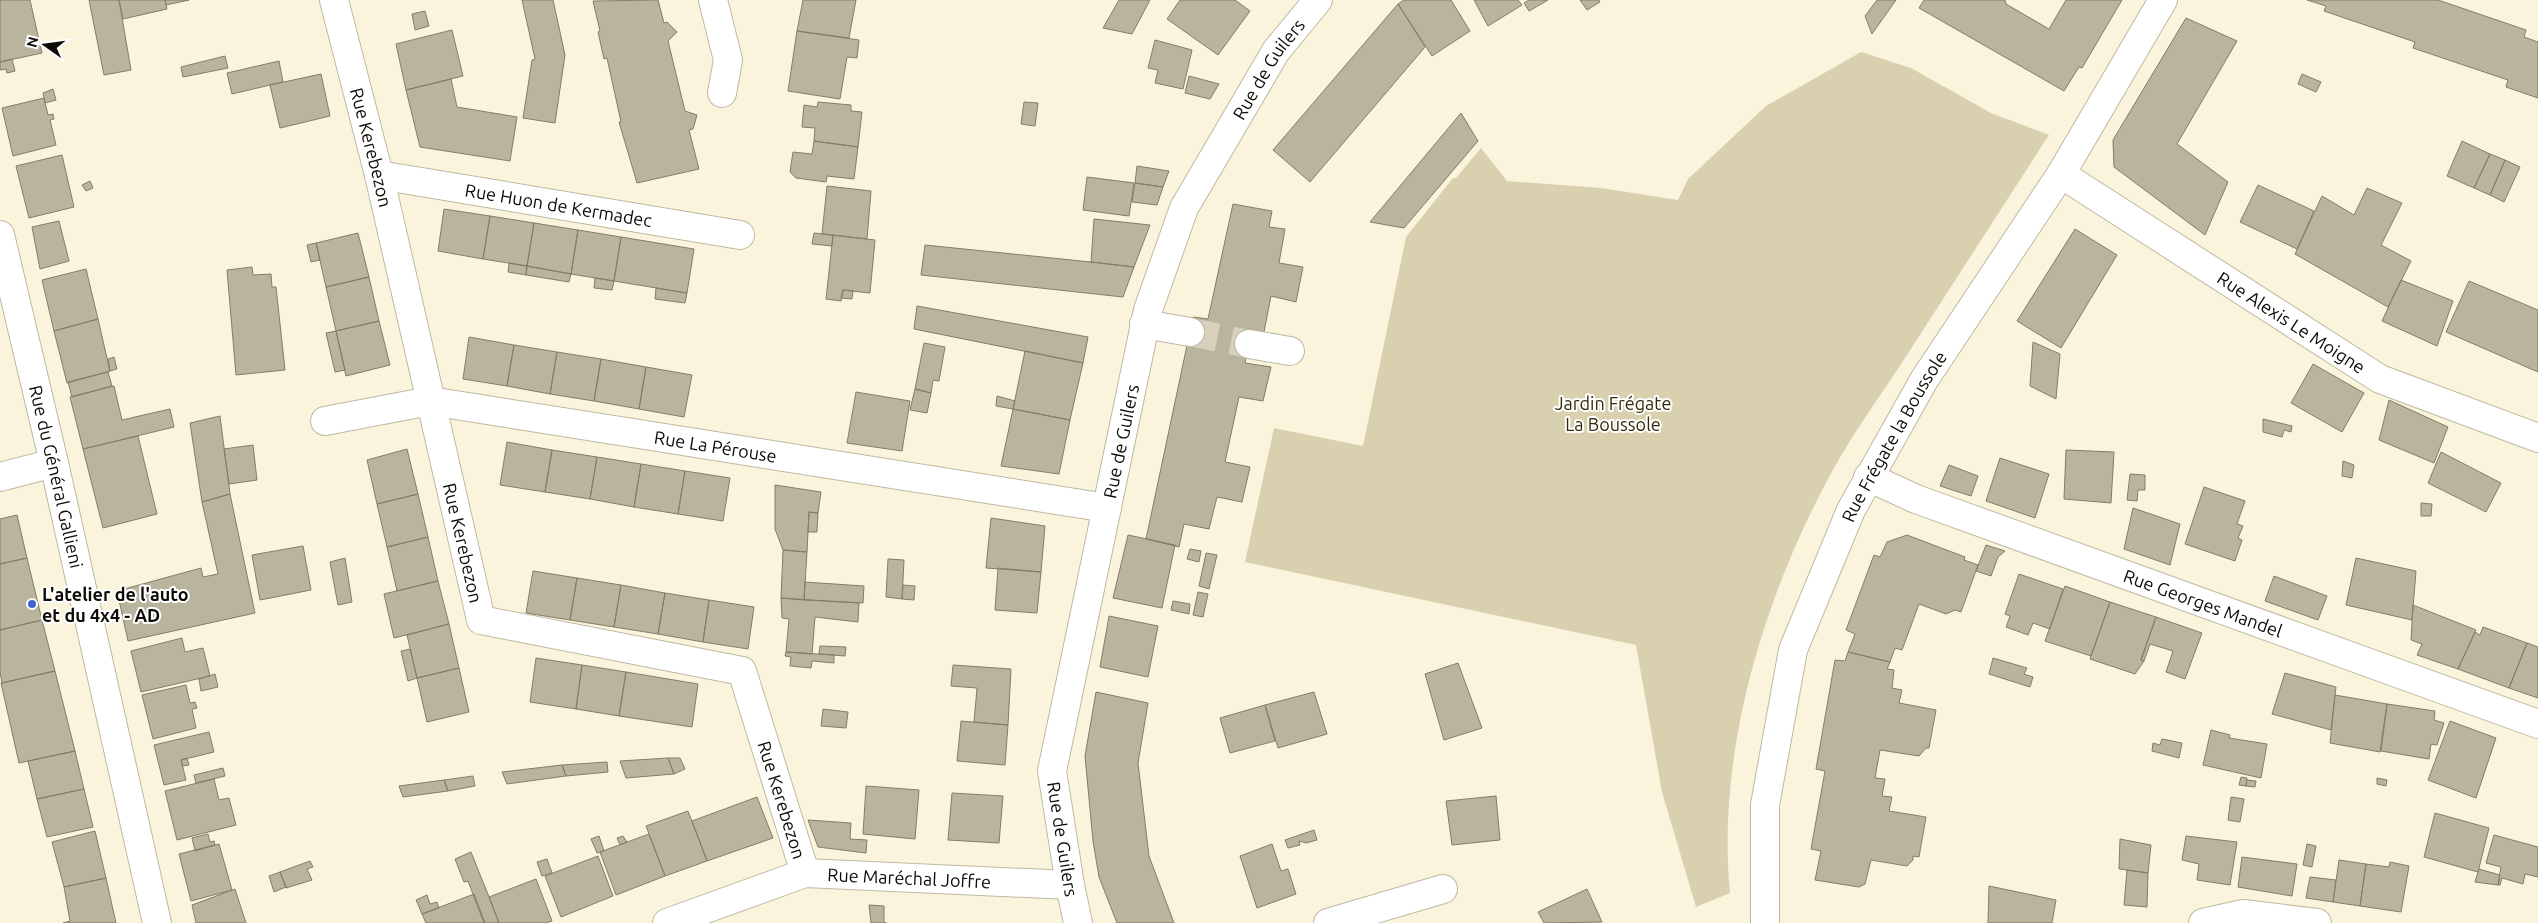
<svg xmlns="http://www.w3.org/2000/svg" width="2538" height="923" font-family="Ubuntu,sans-serif">
<style>
.green{fill:#d9d0b0}
.building{fill:#b9b49d;stroke:#837d68}
.lines{fill:none;stroke-linecap:round;stroke-linejoin:round}
.minor-tunnel{stroke:#d7d1bc;stroke-width:28;stroke-dasharray:28 14;stroke-linecap:butt}
.minor-casing{stroke:#bfb9a2;stroke-width:30}
.tertiary-casing{stroke:#bfb9a2;stroke-width:30}
.secondary-casing{stroke:#bfb9a2;stroke-width:30}
.minor{stroke:#fff;stroke-width:28}
.tertiary{stroke:#fff;stroke-width:28}
.secondary{stroke:#fff;stroke-width:28}
.poi-dot{fill:#4362d4;stroke:#fff;stroke-width:2}
.labels{text-anchor:middle;dominant-baseline:central;stroke-width:4;stroke-linejoin:round;paint-order:stroke}
.street-label{font-size:18px;fill:#0d0b05;stroke:#fff}
.park-label{font-size:18px;fill:#332b07;stroke:#fff}
.poi-label{font-size:18px;font-weight:bold;fill:#0d0b05;stroke:#fff;text-anchor:start}
</style>
<rect width="100%" height="100%" fill="#fbf4dc"/>
<path class="green" d="M1861 52 1911 68 1991 113 2049 135C2001 209 1953 284 1905 358 1881 395 1855 430 1834 468 1765 592 1716 751 1730 893L1696 907 1662 792 1636 645 1245 562 1274 428 1363 446 1406 237 1453 178H1456L1481 148 1507 181 1601 188 1678 200 1688 179 1766 106Z"/>
<path class="building" d="M0 0H30L42 53 0 62Z
M89 0H119L131 70 104 75Z
M119 0H165L167 9 123 19Z
M165 0H189L166 5Z
M522 0H553L565 55 555 123 523 118 532 60 535 59Z
M658 0 664 23 667 22 677 32 668 41 685 111 697 115 693 129 689 130 699 169 637 183 619 122H621L607 58 604 59 598 32 600 31 593 1Z
M803 0H856L849 38 797 31Z
M1119 0H1150L1132 34 1103 28Z
M1180 0H1235L1250 11 1218 55 1167 19Z
M1404 0H1451L1470 31 1432 56 1398 4Z
M1474 0H1518L1522 5 1488 26Z
M1529 0H1548L1529 11 1524 3Z
M1580 0H1599L1600 2 1587 10Z
M1877 0H1896L1872 34 1865 16Z
M1924 0H2005L2006 4 2049 29 2066 0H2122L2082 68 2079 67 2064 91 1919 8Z
M2307 0H2438L2526 30 2524 37 2538 42V98L2506 87 2508 80 2413 48 2415 42 2324 11 2326 6Z
M1398 4 1425 47 1310 182 1273 150Z
M425 11 429 26 415 30 412 14Z
M2186 18 2237 41 2177 144 2228 182 2205 235 2114 167 2113 140Z
M452 30 463 76 406 90 396 44Z
M797 31 859 40 857 58 847 57 840 99 788 91Z
M1155 40 1192 50 1183 89 1155 83 1158 70 1148 68Z
M225 56 228 68 183 77 181 67Z
M12 59 15 71 7 73 6 69 0 70V62Z
M279 61 283 82 232 94 227 73Z
M321 74 330 116 280 128 270 85Z
M2302 74 2321 82 2316 92 2298 84Z
M1189 76 1219 84 1210 99 1185 93Z
M451 79 457 107 517 117 510 161 420 147 406 90Z
M53 89 56 100 45 103 43 93Z
M44 98 48 115 53 114 54 119 50 120 56 145 13 156 2 108Z
M818 102 851 105V111L862 112 858 147 814 141 815 128 802 127 804 105 817 107Z
M1024 102 1038 103 1035 126 1021 124Z
M1461 113 1478 141 1404 228 1370 222Z
M814 141 858 147 854 179 827 176 826 182 796 178 790 172 793 152 812 154Z
M2462 141 2490 154 2474 188 2447 176Z
M2490 154 2505 160 2490 195 2474 188Z
M62 155 74 207 29 218 16 166Z
M2505 160 2520 167 2504 202 2490 195Z
M1137 166 1169 171 1163 187 1135 183Z
M1087 177 1134 183 1129 216 1083 210Z
M90 181 93 188 86 191 82 185Z
M1135 183 1163 187 1157 205 1132 202Z
M2258 185 2314 211 2297 249 2240 222Z
M827 186 871 191 867 239 822 234Z
M2367 188 2402 203 2381 245 2411 261 2388 307 2295 254 2322 196 2354 215Z
M1233 204 1272 211 1269 227 1285 229 1279 263 1303 267 1296 302 1271 296 1264 332 1251 330 1245 363 1271 367 1263 401 1239 397 1225 462 1250 467 1242 502 1217 497 1209 529 1184 524 1179 547 1146 539 1193 317 1208 319Z
M444 209 490 216 483 259 438 251Z
M490 216 534 223 527 266 483 259Z
M1094 219 1150 225 1134 267 1091 262Z
M59 221 69 261 40 269 32 227Z
M534 223 578 230 571 274 527 266Z
M2075 229 2117 255 2061 348 2017 321Z
M578 230 621 237 614 281 571 274Z
M358 233 369 277 326 287 316 243Z
M814 233 833 235 832 246 812 244Z
M833 235 875 240 870 293 843 290 841 301 826 299Z
M621 237 694 249 687 293 614 281Z
M316 243 320 260 311 262 307 245Z
M925 245 1091 262 1134 267 1123 297 921 275Z
M509 263 527 266 526 275 508 272Z
M527 266 571 274 569 282 526 275Z
M252 267 253 275 271 274 272 287H276L285 370 236 375 227 270Z
M86 269 98 319 54 331 42 280Z
M369 277 379 321 336 331 326 287Z
M595 278 614 281 612 290 594 288Z
M2401 280 2453 301 2437 346 2382 321Z
M2469 281 2538 310V372L2446 332Z
M656 288 687 293 685 303 655 299Z
M843 290 853 291 852 299 841 298Z
M917 306 1088 337 1083 363 914 329Z
M98 319 110 371 67 383 54 331Z
M379 321 390 365 346 376 336 331Z
M336 331 345 370 335 372 326 333Z
M469 337 514 345 507 386 463 379Z
M2033 342 2060 354 2056 399 2030 386Z
M924 343 945 347 939 381 933 380 931 393 915 389Z
M514 345 557 352 550 394 507 386Z
M1025 351 1083 363 1070 420 1013 409Z
M557 352 601 359 594 401 550 394Z
M114 357 117 369 110 371 108 359Z
M601 359 646 367 639 409 594 401Z
M2313 364 2364 393 2342 432 2291 403Z
M646 367 692 375 684 417 639 409Z
M108 372 112 386 72 397 68 382Z
M114 386 122 420 170 409 174 427 83 449 70 397Z
M915 389 931 393 927 413 910 410Z
M856 392 910 401 902 451 847 443Z
M997 396 1015 401 1013 409 996 406Z
M2389 400 2448 427 2434 463 2379 440Z
M1013 409 1070 420 1059 474 1001 466Z
M220 416 230 494 202 502 190 423Z
M2263 419 2292 426 2291 432 2284 430 2282 437 2263 432Z
M138 436 157 514 103 528 83 449Z
M507 442 552 450 545 492 500 485Z
M253 445 257 480 229 484 224 449Z
M407 449 418 494 377 504 367 460Z
M552 450 597 457 590 499 545 492Z
M2066 450 2114 452 2111 503 2064 499Z
M2441 452 2501 483 2486 512 2428 483Z
M597 457 641 464 634 507 590 499Z
M2000 458 2049 474 2035 518 1986 501Z
M2343 461 2354 465 2352 478 2342 476Z
M641 464 685 471 678 514 634 507Z
M1949 465 1978 476 1971 496 1940 486Z
M685 471 730 478 723 521 678 514Z
M2130 474 2145 475V490H2138L2137 501 2127 500Z
M775 485 821 492 818 513 809 512 807 552 783 550 775 529Z
M2204 487 2245 501 2237 524 2243 526 2238 538 2242 540 2235 561 2185 544Z
M230 494 255 613 128 641 117 591 201 568 203 577 218 574 202 502Z
M418 494 428 537 387 547 377 504Z
M2421 503 2432 504 2431 516H2421Z
M2133 508 2180 524 2170 565 2124 549Z
M809 512 818 513 817 532H808Z
M17 515 27 558 0 564V519Z
M991 518 1045 526 1041 572 986 568Z
M1128 535 1175 545 1162 608 1113 598Z
M1907 535 1965 557 1964 560 1978 565 1961 612 1955 610 1946 614 1919 604 1902 650 1895 648 1890 662 1848 652 1855 634 1846 630 1874 555 1880 557 1887 542Z
M428 537 438 581 397 591 387 547Z
M1986 545 2005 551 1998 557 1991 576 1976 571Z
M303 546 311 590 260 600 252 555Z
M1190 549 1201 551 1199 562 1187 559Z
M783 550 807 552 804 600 781 598Z
M1206 553 1217 555 1209 589 1199 586Z
M27 558 42 620 0 630V564Z
M345 558 352 602 338 605 330 562Z
M2356 558 2416 571 2412 620 2346 605Z
M888 559 904 560 902 599 886 597Z
M998 568 1041 572 1037 613 995 610Z
M533 571 577 578 570 620 526 613Z
M2019 574 2063 589 2050 629 2033 623 2028 635 2006 627 2010 616 2005 614Z
M2274 576 2327 596 2318 620 2265 601Z
M577 578 621 585 614 627 570 620Z
M438 581 449 624 394 638 384 594Z
M805 582 864 586 863 603 804 600Z
M621 585 665 593 658 634 614 627Z
M903 585 915 586 914 600 902 599Z
M2065 586 2110 602 2091 656 2045 641Z
M1198 592 1208 594 1203 617 1193 615Z
M665 593 709 600 703 642 658 634Z
M781 598 859 603 858 622 815 617 812 654 786 652 789 619 782 618Z
M709 600 754 607 748 649 703 642Z
M1173 601 1190 604 1189 614 1171 610Z
M2110 602 2156 617 2141 660 2144 661 2135 674 2090 659Z
M2413 605 2476 630 2458 669 2417 655 2422 644 2411 640Z
M1109 616 1158 626 1148 677 1100 667Z
M2156 617 2202 633 2185 679 2166 672 2173 651 2150 644 2144 661 2141 660Z
M42 620 55 671 2 683 0 672V630Z
M449 624 459 668 417 678 407 635Z
M2483 627 2527 643 2509 688 2458 669 2475 632 2480 635Z
M182 638 185 652 203 648 210 676 141 692 131 651Z
M2527 643 2538 647V698L2509 688Z
M820 646 846 647 845 656 819 654Z
M410 649 417 678 408 681 401 651Z
M786 652 834 655V663L812 661 811 668 790 666 791 657 785 656Z
M1848 652 1890 662 1887 669 1894 670 1892 688 1902 690 1899 703 1936 710 1929 748H1926L1919 756 1880 750 1875 778 1885 779 1882 796 1892 797 1889 811 1926 817 1919 857 1913 856V860L1907 866 1871 860 1865 884 1859 887 1815 880 1821 851 1811 849 1825 771 1816 769 1835 660 1845 661Z
M536 658 582 665 576 709 530 702Z
M1993 658 2027 668 2024 674 2033 677 2030 687 1989 674Z
M1458 663 1482 728 1444 740 1425 674Z
M582 665 626 672 619 716 576 709Z
M953 665 1011 669 1008 725 974 722 977 688 951 686Z
M459 668 469 712 427 722 417 678Z
M55 671 75 751 19 763 1 683Z
M626 672 698 684 692 727 619 716Z
M2285 673 2336 687 2331 730 2272 714Z
M215 674 218 687 201 691 199 679Z
M186 685 190 703 195 702 197 708 192 709 196 728 153 739 142 695Z
M1096 692 1148 703 1138 763 1149 856 1174 923H1117L1099 877 1093 841 1085 756Z
M1314 692 1327 734 1278 748 1265 705Z
M2335 695 2387 704 2380 752 2330 743Z
M2387 704 2435 711 2434 720 2444 723 2437 745 2431 744 2429 759 2381 751Z
M1265 705 1275 741 1230 753 1220 718Z
M823 709 848 712 846 728 821 726Z
M961 721 1008 725 1005 765 957 761Z
M2450 721 2496 738 2476 798 2428 780Z
M2211 730 2230 735 2229 738 2267 744 2261 778 2203 765Z
M209 732 214 752 181 760 186 780 164 785 154 745Z
M2162 739 2182 743 2179 758 2152 751 2153 743 2160 745Z
M75 751 84 789 37 799 28 761Z
M187 758 189 765 183 766 181 760Z
M668 758 674 774 626 778 620 761Z
M668 758H680L685 769 674 774Z
M607 762 608 772 566 776 562 765Z
M562 765 566 776 507 784 502 772Z
M223 768 225 776 196 783 194 775Z
M473 776 475 786 448 791 444 780Z
M2241 777 2247 778 2246 786 2239 785Z
M2377 778 2387 780 2386 786 2377 784Z
M214 779 219 800 229 798 236 825 177 840 165 791Z
M444 780 448 791 403 797 399 786Z
M2247 780 2256 781 2255 787 2246 786Z
M866 786 919 790 915 839 863 834Z
M84 789 93 827 47 837 37 799Z
M952 793 1003 796 999 843 948 840Z
M1496 796 1500 840 1452 845 1446 801Z
M757 797 773 838 707 861 692 821Z
M2231 797 2244 799 2240 822 2228 820Z
M688 811 707 861 665 876 646 826Z
M2435 813 2489 828 2478 872 2424 857Z
M808 820 851 823 850 839 867 840 866 853 818 847Z
M1314 830 1317 840 1306 843 1299 841 1300 845 1288 848 1285 840Z
M95 831 106 878 64 887 52 842Z
M208 834 210 842 214 841 215 845 195 851 192 838Z
M649 834 665 876 616 895 600 852Z
M2494 835 2538 847V877L2525 874 2523 884 2502 878 2500 885H2498L2501 867 2486 863Z
M599 836 604 851 597 853 591 839Z
M623 836 627 842 620 845 617 838Z
M2186 836 2237 842 2230 885 2197 880 2199 864 2182 860Z
M2120 839 2151 845 2148 873 2119 869Z
M219 844 232 890 191 901 179 854Z
M1272 844 1281 871 1288 869 1296 894 1257 908 1240 856Z
M2307 844 2316 846 2312 867 2303 865Z
M471 852 489 897 499 923H484L468 881 464 882 455 859Z
M598 856 613 896 561 917 545 876Z
M2242 857 2297 864 2292 896 2238 887Z
M547 859 552 873 542 876 537 862Z
M2339 860 2366 864 2360 906 2333 902Z
M310 861 313 867 307 869 312 880 286 888 280 872Z
M2390 862 2409 866 2401 912 2360 906 2366 864 2389 867Z
M2479 869 2500 875 2498 885 2475 882Z
M2127 870 2148 873 2147 907 2124 905Z
M280 872 286 887 274 892 269 876Z
M2310 877 2336 880 2333 902 2306 898Z
M106 878 116 923H63L70 921 64 887Z
M536 879 552 921 546 923H499L489 897Z
M1989 886 2056 900 2052 923H1988Z
M235 889 246 923H196L192 905Z
M1587 889 1602 922 1544 923 1538 912Z
M474 894 485 923H426L422 914Z
M427 895 430 904 437 902 439 908 422 914 416 900Z
M869 905 884 906V923H887H871Z"/>
<g class="lines">
<path class="minor-tunnel" d="M1190 332 1249 344"/>
<g class="minor-casing">
<g id="minor">
<path id="s1" d="M334 0 379 175 481 620 742 671 805 873"/>
<path d="M713 0 728 60 722 93"/>
<path id="s2" d="M2061 174 2380 379 2538 438"/>
<path id="s3" d="M379 175 740 235"/>
<path d="M1144 324 1190 332"/>
<path d="M1249 344 1290 351"/>
<path id="s4" d="M325 421 430 401 1107 508"/>
<path d="M0 477 54 463"/>
<path id="s5" d="M1868 477 1916 499 2538 724"/>
<path id="s6" d="M667 923 805 873 1070 885"/>
<path d="M1328 923 1443 889"/>
<path id="s7" d="M1765 923V805L1793 650 1851 510 1924 380 2061 174 2163 0"/>
<path d="M2203 923 2243 914 2317 923"/>
</g>
</g>
<g class="tertiary-casing">
<g id="tertiary">
<path id="s8" d="M1078 923 1070 885 1052 771 1148 310 1184 208 1276 51 1318 0"/>
</g>
</g>
<g class="secondary-casing">
<g id="secondary">
<path id="s9" d="M0 235 54 463 157 923"/>
</g>
</g>
<use href="#minor" class="minor"/>
<use href="#tertiary" class="tertiary"/>
<use href="#secondary" class="secondary"/>
</g>
<circle class="poi-dot" cx="32" cy="604" r="5"/>
<g class="labels">
<g class="street-label">
<text stroke="none"><textPath href="#s8" startOffset="896">Rue de Guilers</textPath></text>
<text stroke="none"><textPath href="#s1" startOffset="152">Rue Kerebezon</textPath></text>
<text stroke="none"><textPath href="#s3" startOffset="182">Rue Huon de Kermadec</textPath></text>
<text stroke="none"><textPath href="#s2" startOffset="274">Rue Alexis Le Moigne</textPath></text>
<text stroke="none"><textPath href="#s7" startOffset="512">Rue Frégate la Boussole</textPath></text>
<text stroke="none"><textPath href="#s8" startOffset="491">Rue de Guilers</textPath></text>
<text stroke="none"><textPath href="#s4" startOffset="396">Rue La Pérouse</textPath></text>
<text stroke="none"><textPath href="#s9" startOffset="248">Rue du Général Gallieni</textPath></text>
<text stroke="none"><textPath href="#s1" startOffset="558">Rue Kerebezon</textPath></text>
<text stroke="none"><textPath href="#s5" startOffset="358">Rue Georges Mandel</textPath></text>
<text stroke="none"><textPath href="#s1" startOffset="1038">Rue Kerebezon</textPath></text>
<text transform="translate(1063 839) rotate(81)">Rue de Guilers</text>
<text stroke="none"><textPath href="#s6" startOffset="251">Rue Maréchal Joffre</textPath></text>
</g>
<g class="park-label">
<text x="1613" y="403">Jardin Frégate<tspan x="1613" dy="21">La Boussole</tspan></text>
</g>
<g class="poi-label">
<text x="42" y="594">L'atelier de l'auto<tspan x="42" dy="21">et du 4x4 - AD</tspan></text>
</g>
</g>
<g transform="translate(45 45) rotate(284)" stroke="#ffffff" stroke-width="4" paint-order="stroke">
<path d="M0-4L9 19L0 12L-9 19Z" fill="#0d0b05"/>
<text y="-8" font-size="14" font-weight="bold" text-anchor="middle" fill="#0d0b05">N</text>
</g>
</svg>
